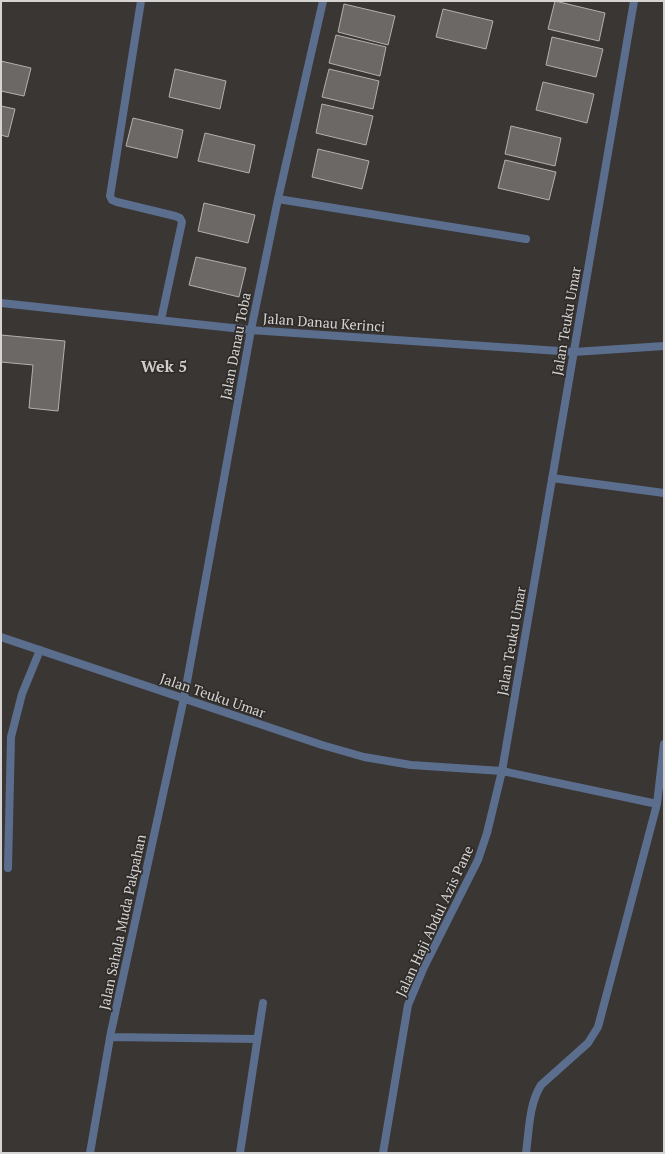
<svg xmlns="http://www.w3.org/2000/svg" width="665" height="1154" font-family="'PT Serif',serif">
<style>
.building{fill:#6c6866;stroke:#b4b0ae}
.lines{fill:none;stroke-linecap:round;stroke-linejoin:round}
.lane{stroke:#5b6e8d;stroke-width:8}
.street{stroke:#5b6e8d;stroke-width:8}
.labels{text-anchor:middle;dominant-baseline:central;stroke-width:3.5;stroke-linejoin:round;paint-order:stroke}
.street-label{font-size:14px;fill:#d6d4d3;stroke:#2f2c2a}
.quarter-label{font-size:16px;font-weight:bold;fill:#d0cbc9;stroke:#2f2c2a}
</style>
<rect width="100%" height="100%" fill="#393634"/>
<path class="building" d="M555 1 605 13 599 41 548 29Z
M344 4 395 16 388 45 338 32Z
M443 9 493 21 486 49 436 37Z
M336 35 386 47 380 76 329 63Z
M552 37 603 49 596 77 546 65Z
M1 61 31 68 24 96 1 91Z
M175 69 226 81 220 109 169 97Z
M329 69 379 81 373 109 322 97Z
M543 82 594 94 587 123 536 110Z
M322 104 373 116 366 145 316 133Z
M1 106 15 109 8 137 1 135Z
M133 118 183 130 177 158 126 146Z
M511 126 561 138 555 166 505 154Z
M205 133 255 145 249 173 198 161Z
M318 149 369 161 362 189 312 177Z
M505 160 556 172 549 200 498 188Z
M204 203 255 215 248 243 198 231Z
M196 257 246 268 239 297 189 285Z
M1 335 65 341 58 411 29 408 33 365 1 362Z"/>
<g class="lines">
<path class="lane" d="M8 868 11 737 22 694 40 650"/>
<path class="street" d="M141 1 110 196 112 200 117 202 175 216 180 218 182 222 161 320
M278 199 526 239
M1 303 251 330 574 352 664 346
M552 478 664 493
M1 637 322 745 364 757 411 765 502 771 634 1
M110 1037 257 1039
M90 1153 111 1032 184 698 251 330 278 199 323 1
M240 1153 263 1003
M383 1153 408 1005 424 967 478 860 487 833 502 771 657 804
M526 1153C529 1131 529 1104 541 1085L588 1043 598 1027 657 804 664 744"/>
</g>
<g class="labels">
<g class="street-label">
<text transform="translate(566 321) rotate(-80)">Jalan Teuku Umar</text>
<text transform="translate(324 322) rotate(4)">Jalan Danau Kerinci</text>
<text transform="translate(235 346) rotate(-79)">Jalan Danau Toba</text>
<text transform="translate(511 641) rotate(-80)">Jalan Teuku Umar</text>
<text transform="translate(213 695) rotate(19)">Jalan Teuku Umar</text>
<text transform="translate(434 921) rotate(-65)">Jalan Haji Abdul Azis Pane</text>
<text transform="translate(122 922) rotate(-78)">Jalan Sahala Muda Pakpahan</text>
</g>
<g class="quarter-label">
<text x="164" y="366">Wek 5</text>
</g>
</g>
<rect width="665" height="1154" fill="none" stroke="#d6d4d3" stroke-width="4"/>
</svg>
